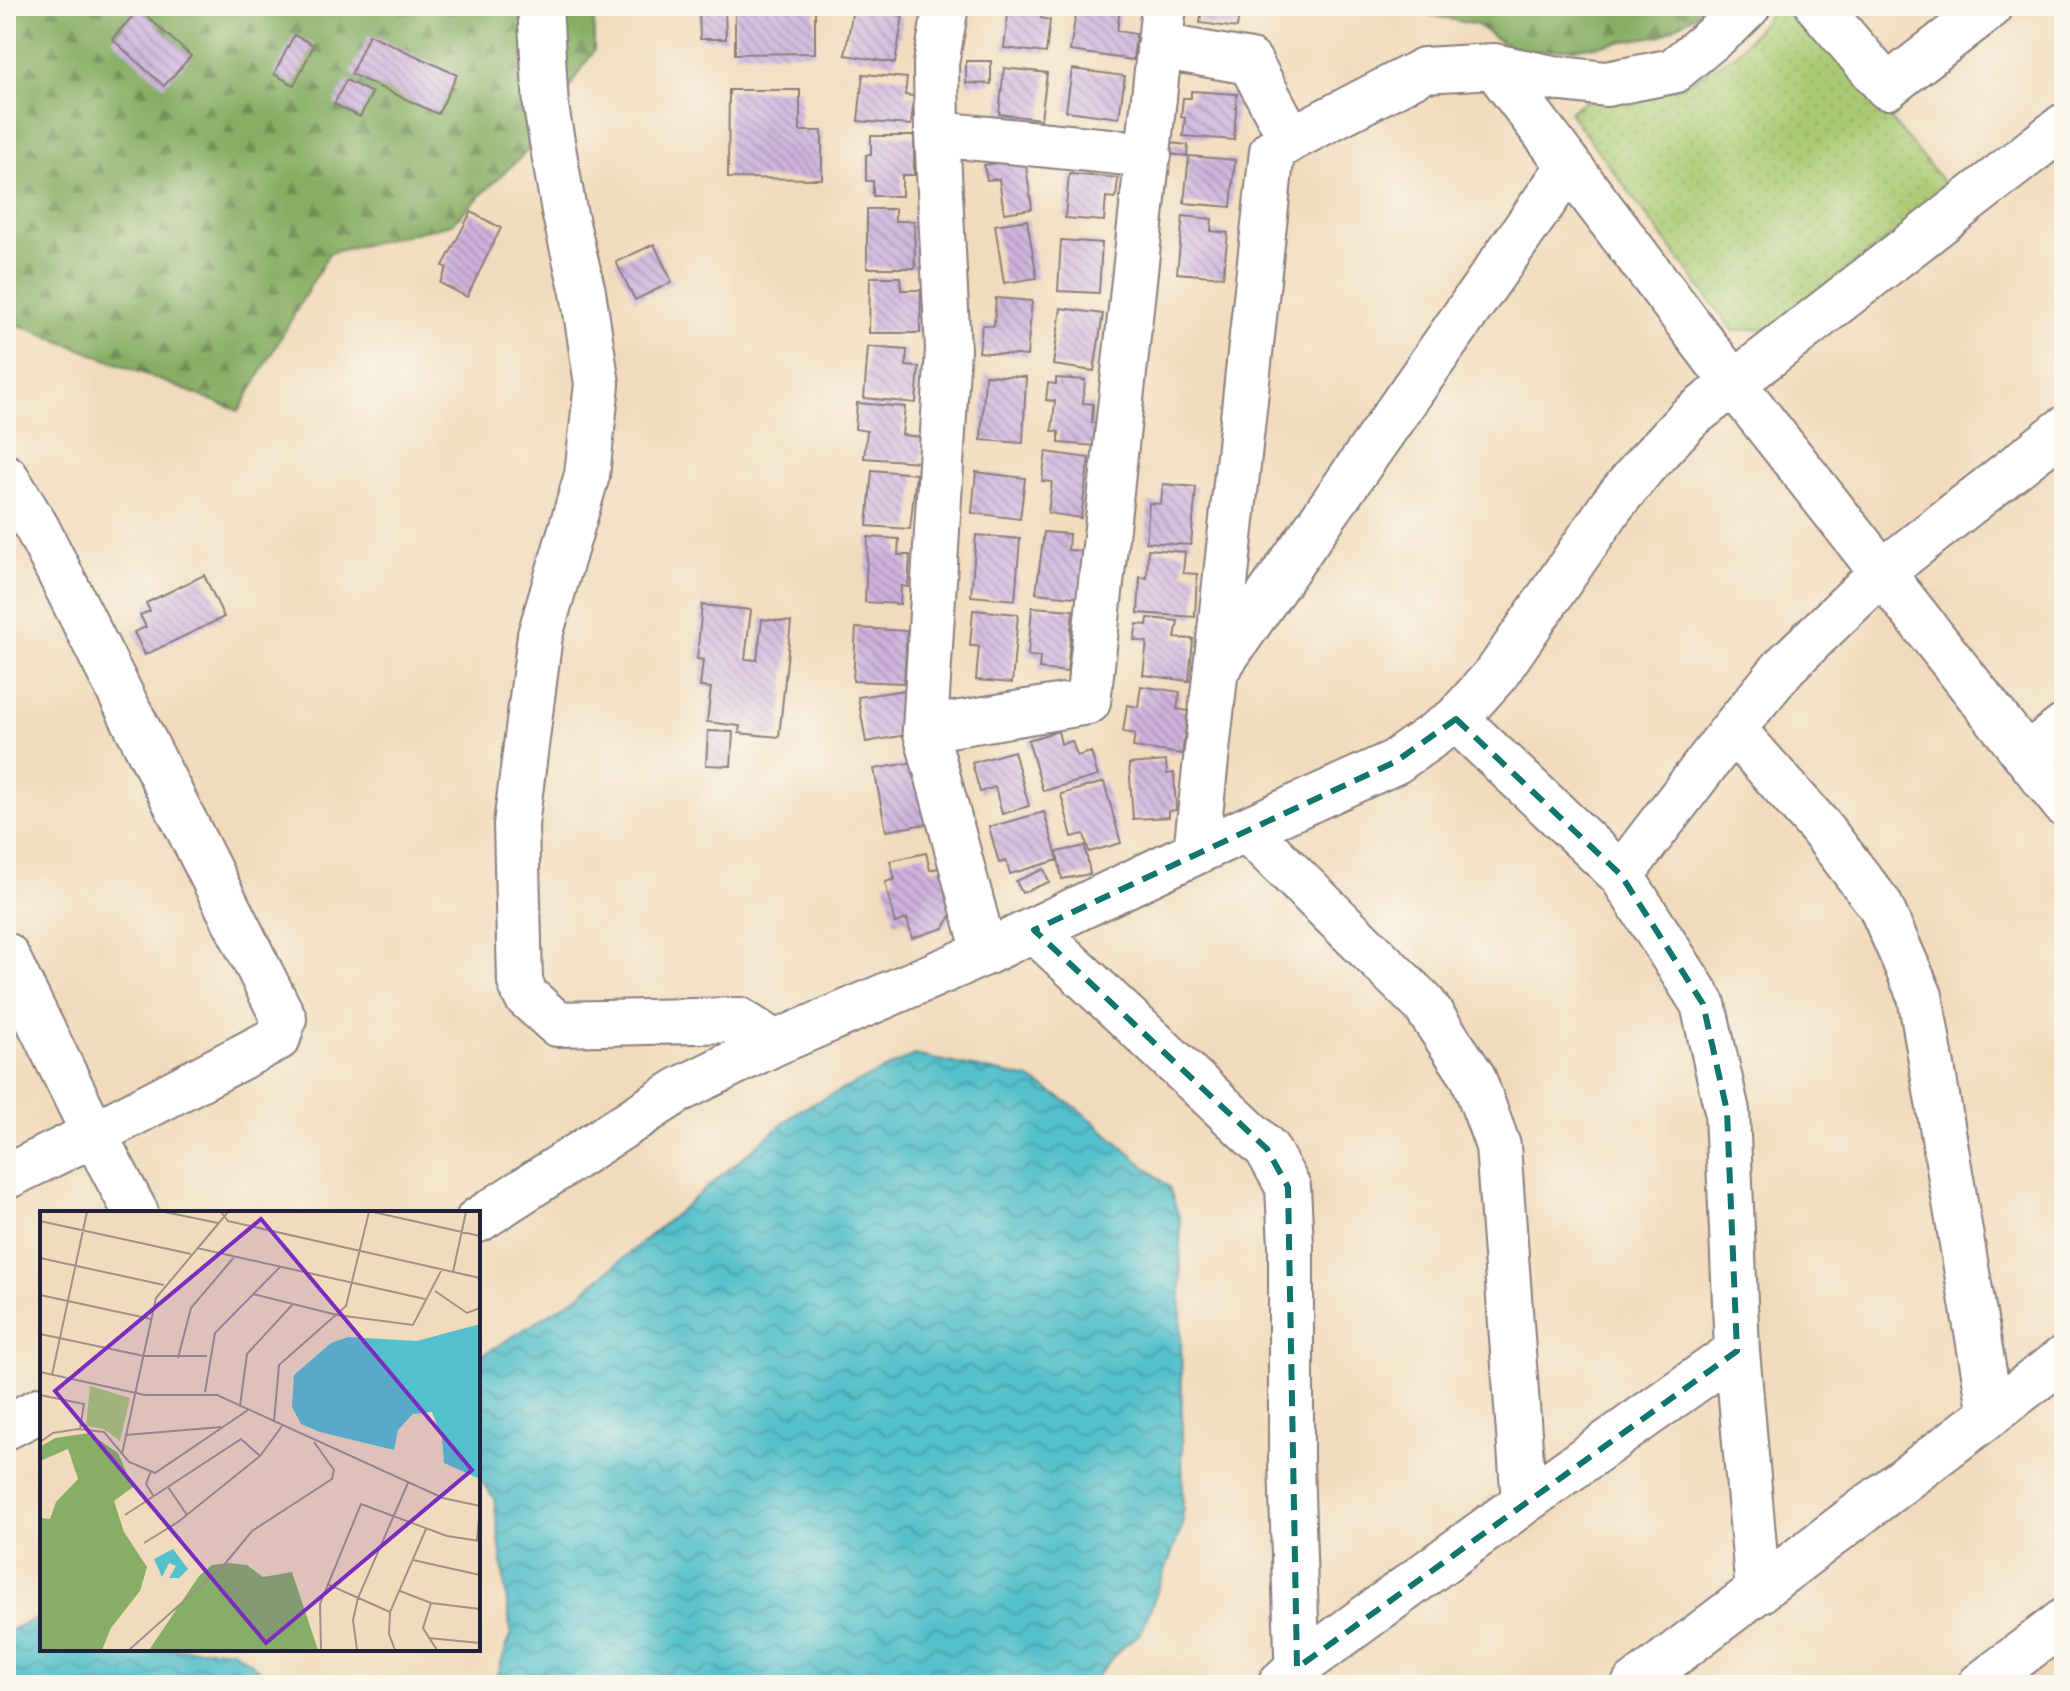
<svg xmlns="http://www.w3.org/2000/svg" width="2070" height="1691" font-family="Pangolin,sans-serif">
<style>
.forest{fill:url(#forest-firs);stroke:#546850;stroke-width:2}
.park{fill:url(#park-dots);stroke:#667656;stroke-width:2}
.water{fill:url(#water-waves);stroke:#3a7183;stroke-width:2}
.building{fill:url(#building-back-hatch)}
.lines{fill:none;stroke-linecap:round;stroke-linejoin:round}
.minor-casing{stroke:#8a7e7c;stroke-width:48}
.minor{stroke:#fff;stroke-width:44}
.marked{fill:none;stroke:#0f766e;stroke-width:6;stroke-dasharray:16 10;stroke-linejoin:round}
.inset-road{fill:none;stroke:#9e9188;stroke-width:2}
.view{fill:#7b2cbf;fill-opacity:0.15;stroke:#7b2cbf;stroke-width:4}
.inset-edge{fill:none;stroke:#22223b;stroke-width:4}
</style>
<defs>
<pattern id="forest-firs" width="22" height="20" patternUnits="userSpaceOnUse" patternTransform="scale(2)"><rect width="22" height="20" fill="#86ae64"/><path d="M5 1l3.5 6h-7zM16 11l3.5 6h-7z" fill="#6d8d54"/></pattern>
<pattern id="park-dots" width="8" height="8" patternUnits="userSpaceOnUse" patternTransform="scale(2)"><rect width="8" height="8" fill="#a9ca72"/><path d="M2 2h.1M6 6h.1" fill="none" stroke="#91ad64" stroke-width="1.8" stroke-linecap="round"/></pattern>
<pattern id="water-waves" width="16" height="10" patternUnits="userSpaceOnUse" patternTransform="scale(2)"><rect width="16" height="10" fill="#53c0cb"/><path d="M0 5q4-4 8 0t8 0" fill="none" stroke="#449ca6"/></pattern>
<pattern id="building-back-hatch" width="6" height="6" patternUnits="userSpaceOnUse" patternTransform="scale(2)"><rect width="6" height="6" fill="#ceb3dd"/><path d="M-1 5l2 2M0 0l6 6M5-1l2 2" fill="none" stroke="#a791b4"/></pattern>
</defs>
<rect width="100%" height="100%" fill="#fbf7ec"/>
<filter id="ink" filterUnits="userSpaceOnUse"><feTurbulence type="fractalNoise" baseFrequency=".0125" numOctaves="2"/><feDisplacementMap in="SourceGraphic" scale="16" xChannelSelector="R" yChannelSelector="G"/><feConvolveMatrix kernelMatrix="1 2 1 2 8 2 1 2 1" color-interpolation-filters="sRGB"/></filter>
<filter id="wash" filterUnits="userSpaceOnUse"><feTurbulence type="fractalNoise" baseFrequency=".006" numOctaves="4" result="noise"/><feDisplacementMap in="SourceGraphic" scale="32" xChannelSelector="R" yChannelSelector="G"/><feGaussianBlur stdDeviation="1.8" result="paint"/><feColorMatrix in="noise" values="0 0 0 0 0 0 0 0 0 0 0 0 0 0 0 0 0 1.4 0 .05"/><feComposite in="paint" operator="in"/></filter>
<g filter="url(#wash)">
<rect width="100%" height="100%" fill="#f1dbbc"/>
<path class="forest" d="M6 6H594V50L533 145 451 224 329 253 239 411 6 320Z
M1388 6H1710L1662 35 1595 46 1517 53 1477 25Z"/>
<path class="park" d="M1774 9 1806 17 1951 191 1769 328 1733 331 1569 112 1586 100 1635 102 1686 84 1736 54Z"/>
<path class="water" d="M914 1055 1030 1079 1079 1109 1169 1187 1180 1220 1183 1524 1141 1633 1120 1649 1090 1685H493L511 1635 494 1498 478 1477V1358L577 1297 798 1111Z
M42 1616V1649H231L274 1680 286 1685H6V1632Z"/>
<g id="blocks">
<path class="building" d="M735 6H815V53L735 54Z
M1009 6H1042L1041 18 1050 20 1046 53 1004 48Z
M1077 6H1102L1120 9 1117 31 1136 34 1133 60 1070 51Z
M1224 6H1240L1237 28 1200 23 1202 8 1223 11Z
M725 8 726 39H700L699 9Z
M139 9 191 56 164 86 112 39Z
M853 9 903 16 895 63 845 55Z
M369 34 457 75 438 114 351 74Z
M294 35 314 45 294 85 274 74Z
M966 61H991V84L966 83Z
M1004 68 1047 73 1041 119 999 114Z
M1072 69 1125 76 1119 118 1066 111Z
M863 74 907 78 905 95 914 96 911 125 858 121Z
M346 80 372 93 360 117 334 104Z
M729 90H800V131H822V179L728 178Z
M1191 91 1237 94 1234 140 1183 136 1185 118 1181 117 1183 98H1191Z
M871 136H914V175H902V196H873V181H866V155H871Z
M1169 143 1188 145 1187 156 1168 154Z
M1189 156 1235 160 1231 207 1184 203Z
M1025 159 1032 209 1004 213 999 179 987 180 984 165Z
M1069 174 1118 178 1116 198 1106 197 1104 221 1065 218Z
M867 209H895V221H914L915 268H867Z
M471 212 501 228 467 297 440 283 447 268 443 266Z
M1183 216 1212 219 1211 231 1228 233 1223 277 1177 273Z
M1027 220 1037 278 1004 283 995 225Z
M1061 240 1102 243 1099 293 1058 291Z
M654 244 672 282 635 300 616 262Z
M870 277H900L901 290H921L920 333H869Z
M996 298 1032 301 1027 356 979 352 982 325 994 326Z
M1061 308 1103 314 1094 371 1053 365Z
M868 347 907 350 906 366 919 367 916 403 864 398Z
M985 375 1026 377 1023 443 981 440Z
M1056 378 1085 380 1083 403 1093 404 1092 423H1097L1096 446 1059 443V432L1052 431 1055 401 1046 400 1048 383 1056 384Z
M857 403 905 407 902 435 923 437 920 462 864 458 867 431 855 429Z
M1046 452 1089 458 1081 518 1048 513 1052 482 1042 481Z
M872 470 916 474 910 529 867 526Z
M976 472 1025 478 1020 519 972 513Z
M1163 484 1196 487 1191 545 1146 542 1149 503 1161 504Z
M1044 532 1069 534 1068 550 1086 551 1082 598 1036 593Z
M976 535 1020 539 1015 600 971 596Z
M868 537 899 539 898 555H910L908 587 901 586 900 604 865 602Z
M1148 549 1185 552 1183 573 1197 574 1195 617 1138 613 1140 577 1147 578Z
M204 575 224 617 145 655 134 632 146 627 140 615 150 611 146 603Z
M702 605 751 610 745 659 757 660 762 619 791 622 779 737 739 733 740 726 707 722 711 688 700 687 703 660 697 659Z
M1032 607 1073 610 1067 672 1039 669 1040 657 1028 656Z
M973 610 1018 614 1012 683 976 680 979 646H970Z
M1148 618 1178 621 1175 638 1193 639 1189 681 1143 675 1147 642 1134 640 1137 624 1147 625Z
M856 628 907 631 904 683 853 681Z
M1141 686 1180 692 1177 709 1188 711 1182 754 1133 747 1135 734 1123 732 1127 705 1138 707Z
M905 690 912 734 866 742 858 697Z
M708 731 733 732 731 766 706 765Z
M1058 731 1061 744 1072 741 1077 756 1091 752 1098 776 1043 791 1028 740Z
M1014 751 1029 806 1002 814 995 787 980 792 972 763Z
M921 761 932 823 886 831 874 769Z
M1166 761 1167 774 1174 773 1176 810 1169 811V817L1133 819 1129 764Z
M1104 782 1121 843 1089 852 1084 834 1072 837 1061 794Z
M1044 812 1058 860 1010 874 1006 861 999 863 989 827Z
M1085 846 1090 874 1062 879 1057 852Z
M926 853 930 870 946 866 954 910 944 928 912 938 907 919 895 923 885 882 895 879 890 861Z
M1044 869 1049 882 1022 893 1016 881Z"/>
</g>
</g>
<g filter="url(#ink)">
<use href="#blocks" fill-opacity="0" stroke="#8a7e7c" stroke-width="2"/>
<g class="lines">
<g class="minor-casing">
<path id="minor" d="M540 6 546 107 564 211 583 292 597 384 587 475 540 635 516 825 520 982 526 996 557 1024 739 1020 775 1043
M946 6 936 64 937 134 948 349 925 729 985 953
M1818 6 1887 87 1991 6
M1159 46 1250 62 1291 139
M1494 66 1734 384 2064 804
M937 134 1149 155
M6 477 37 528 284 1019 278 1038 94 1134 6 1177
M1217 669 1569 166
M1456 719 1621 875 1703 1004 1727 1111 1737 1351 1758 1592
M925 729 1088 702 1164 6
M1733 729 1820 827 1880 905 1920 996 1991 1414
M2027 755 2064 727
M1247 830 1424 1004 1473 1077 1498 1146 1524 1502
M1196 852 1272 151 1291 139 1424 70 1494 66 1553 78 1606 84 1673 71 1731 23 1748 6
M1621 875 1733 729 1785 666 1881 573 2064 429
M1034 930 1267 1149 1288 1187 1291 1246V1461L1298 1685
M6 955 94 1134 136 1213
M478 1220 679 1090 775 1043 985 953 1196 852 1395 762 1456 719 1497 673 1612 505 1644 466 1689 418 2064 126
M6 1427 42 1409
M1280 1684 1297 1668 1524 1502 1737 1351
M1634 1685 2064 1358
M1980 1685 2064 1621"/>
</g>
<use href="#minor" class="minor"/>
</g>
</g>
<path class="marked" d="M1456 719 1621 875 1703 1004 1727 1111 1737 1351 1297 1668 1288 1187 1267 1149 1034 930 1395 762Z"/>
<g transform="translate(40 1211)">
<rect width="440" height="440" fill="#f1dbbc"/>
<path d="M49 222 78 242 93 276 74 290 84 321 107 356 100 380 71 417 62 439H0V307L10 308 16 291 38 268 28 238 0 250V236L15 227ZM189 352 207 354 223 366 252 361 278 439H109L159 365 172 354Z" fill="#86ae64"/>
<path d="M50 175 90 187 80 230 64 218 46 215Z" fill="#a9ca72"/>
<path d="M440 113V268L404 252 402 227 392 201 373 203 358 219 354 239 280 221 261 213 252 196 254 164 291 132 308 126 377 130ZM133 338 148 358 139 367H129L136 355 129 352 122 366 114 348Z" fill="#53c0cb"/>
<path class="inset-road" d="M125 1 178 12M181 1 188 10 440 67M333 1 440 25M0 10 151 43M157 37 385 88M0 47 124 74M413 61 426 1M395 80 427 102 440 97M213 83 297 104 373 114 402 58M0 84 111 108M0 123 104 145H167M138 147 151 97 195 45M0 161 105 184H177L403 287 440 295M12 164 47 1M165 181 175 122 240 56M0 184 44 193 40 218M200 195 207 143 253 93M234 211 239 154 306 95 329 1M86 224 181 216M0 231 13 222 38 218 64 221 89 251 115 262 208 199M82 243 116 87 188 1M111 260 106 273 114 286M128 276 147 304M85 304 201 228 220 245M437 329 440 297M104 332 138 311 220 245 242 215M373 349 440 364M287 373 350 401M360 380 391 392 440 398M391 392 383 417 397 439M388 427 440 432M89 439 184 354 212 320 292 268 294 259 274 231M281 439 280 393 321 293 407 325 440 330M317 439 313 409 318 387 368 272M355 439 349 423 350 401 386 318"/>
<path class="view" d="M221 8 432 259 226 432 15 180Z"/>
<rect width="440" height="440" class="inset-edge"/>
</g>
<rect width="2070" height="1691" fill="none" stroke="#fbf7ec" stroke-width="32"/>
</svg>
